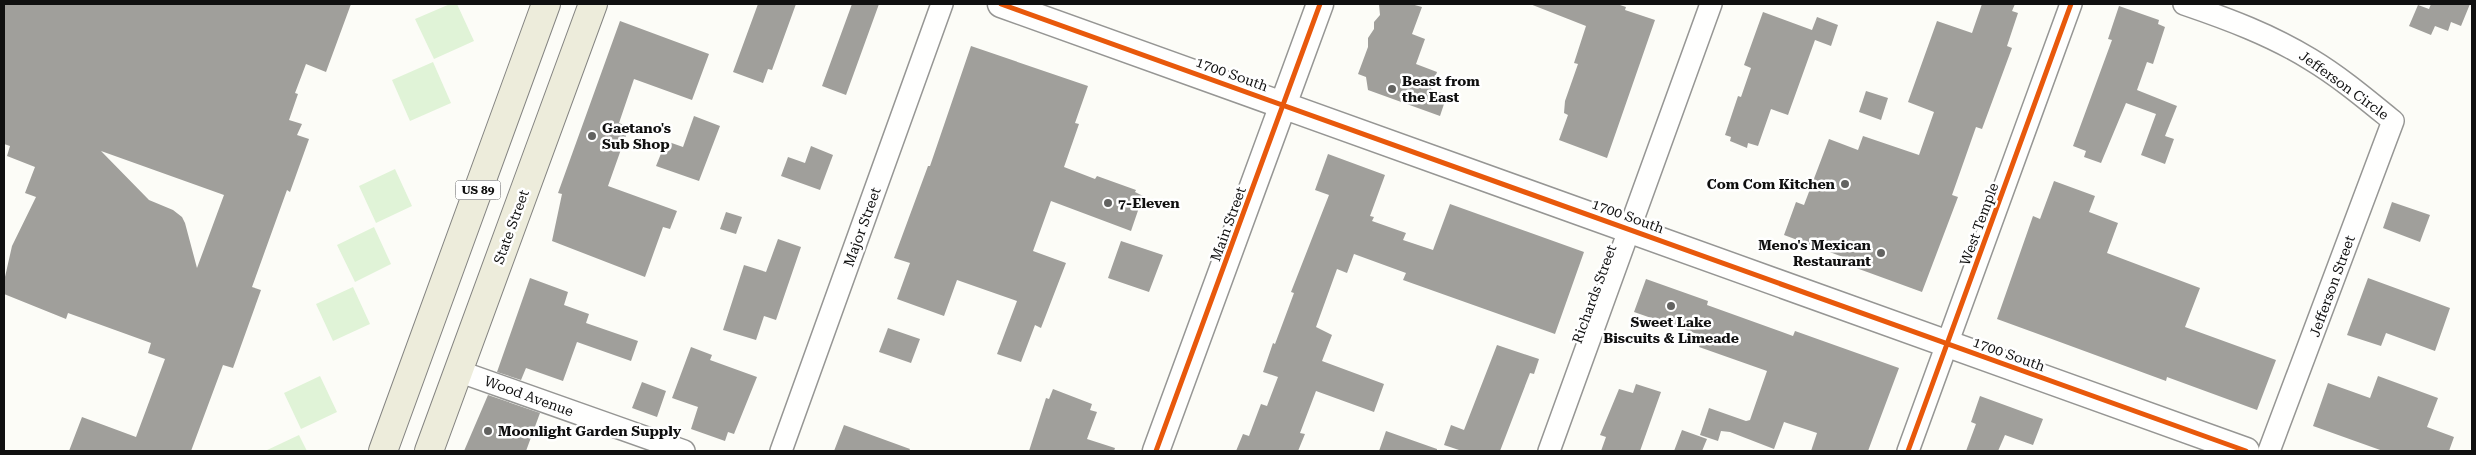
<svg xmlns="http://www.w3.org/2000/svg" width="2476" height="455" font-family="'Roboto Serif',serif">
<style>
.green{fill:#e0f3d7}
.building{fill:#a09f9b;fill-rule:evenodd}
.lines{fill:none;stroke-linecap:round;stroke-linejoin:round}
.minor-casing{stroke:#969694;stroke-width:24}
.tertiary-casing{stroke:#969694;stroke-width:29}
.primary-casing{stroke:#848481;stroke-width:30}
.minor{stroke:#fffffe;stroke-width:21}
.tertiary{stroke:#fffffe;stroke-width:26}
.primary{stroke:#edecdb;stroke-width:28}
.cycleway-casing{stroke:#fff;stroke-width:8}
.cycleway{stroke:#e8590c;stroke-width:5}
.poi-dot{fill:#636361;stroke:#fff;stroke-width:2}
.labels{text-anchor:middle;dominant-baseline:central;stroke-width:5;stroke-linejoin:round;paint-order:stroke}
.shield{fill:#fff;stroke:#585858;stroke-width:1}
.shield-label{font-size:12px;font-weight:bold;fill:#101010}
.street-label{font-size:14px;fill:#101010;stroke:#fff}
.poi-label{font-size:14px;font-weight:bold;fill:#101010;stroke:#fff;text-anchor:start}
</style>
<rect width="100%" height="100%" fill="#fcfcf7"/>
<path class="green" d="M450 4H457L474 41 434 59 415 19Z
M433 62 451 103 410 121 392 80Z
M395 169 412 206 376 223 359 186Z
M374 227 391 264 355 282 337 245Z
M353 287 370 324 333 341 316 304Z
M320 376 337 412 301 429 284 393Z
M299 435 307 451H265Z"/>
<path class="building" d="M4 4H351L326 72 306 64 295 93 298 94 289 120 302 124 297 135 309 139 290 192 287 190 252 287 261 290 233 368 223 365 191 451H69L82 417 136 437 165 359 148 353 151 343 68 313 66 319 4 294 5 277 12 246 36 197 25 193 35 167 7 156 10 146 4 144ZM101 151 224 195 197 268 185 223 182 217 173 210 149 200Z
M758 4H796L772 70 768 69 763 83 733 72Z
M852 4H879L846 95 822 86Z
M1379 4H1411L1422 7 1412 34 1425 39 1416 64 1437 72 1431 89 1447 95 1440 116 1368 90 1366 77 1358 74 1368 47V38L1374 29V22L1380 15Z
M1530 4H1617L1626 7 1625 10 1655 20 1607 158 1559 140 1568 115 1564 113 1565 101 1578 64 1574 63 1586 26Z
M1982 4H2015L2012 11 2018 13 2007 46 2012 48 1982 129 1976 127 1952 195 1958 197 1922 292 1848 265 1851 260 1784 235 1796 202 1804 205 1829 139 1858 150 1863 136 1919 155 1934 112 1908 102 1937 21 1972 33Z
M2431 4H2470L2461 26 2451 22 2448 31 2435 26 2431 35 2409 26 2418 5 2429 9Z
M2119 6 2159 20 2158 24 2165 27 2153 64 2147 62 2137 90 2177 106 2165 136 2174 139 2165 164 2141 155 2156 114 2126 103 2101 163 2084 157 2086 151 2073 146 2112 40 2108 39Z
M1763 12 1812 30 1817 17 1838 25 1831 46 1815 40 1788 115 1771 109 1758 146 1748 143 1747 148 1730 141 1731 137 1725 135 1738 96 1741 97 1751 68 1744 65Z
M620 21 709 54 692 100 634 79 619 123 629 127 608 186 677 211 670 229 663 227 645 277 552 241 562 194 558 193Z
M971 46 1088 86 1075 123 1079 124 1064 167 1095 179 1097 176 1136 190 1135 192 1143 196 1131 231 1051 201 1033 251 1066 263 1041 328 1035 325 1021 362 997 354 1017 301 957 280 944 316 897 299 910 263 894 258 928 166H930Z
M1866 91 1888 98 1881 120 1859 112Z
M694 116 720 126 699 181 656 166 666 141 683 147Z
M811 146 833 155 820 190 781 176 788 157 805 163Z
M1328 154 1385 175 1370 216 1374 217 1372 221 1406 233 1403 240 1433 250 1450 204 1584 252 1555 334 1403 280 1406 273 1354 254 1347 273 1337 269 1316 327 1332 335 1322 361 1384 384 1374 412 1316 391 1300 433 1305 434 1298 451H1236L1243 434 1249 436 1261 404 1267 406 1278 377 1263 372 1273 343 1275 344 1294 293 1291 292 1329 195 1315 190Z
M2054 181 2095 196 2089 212 2118 223 2107 253 2200 288 2185 327 2276 360 2257 410 2167 377 2166 381 1997 319 2033 216 2040 219Z
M2392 202 2430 215 2420 242 2383 228Z
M726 212 742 217 736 234 720 229Z
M778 239 801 247 776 320 764 316 756 340 723 330 744 265 766 272Z
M1121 241 1163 255 1149 292 1108 278Z
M530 278 568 292 564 305 589 314 586 323 638 341 631 361 577 342 563 381 526 368 521 380 497 372Z
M2368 278 2450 308 2435 351 2386 333 2381 346 2347 335Z
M1646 279 1708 301 1707 305 1793 336 1795 331 1899 368 1868 451H1811L1817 433 1784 422 1774 449 1730 432 1721 431 1718 441 1700 435 1709 408 1746 421 1750 420 1767 371 1699 347 1703 336 1634 312Z
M888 328 920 339 911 363 879 352Z
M1497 345 1539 359 1534 374 1530 373 1500 451H1462L1444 445 1451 425 1464 430Z
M691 347 712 355 710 360 757 377 734 434 728 432 725 441 691 429 698 407 672 398Z
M2378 376 2438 398 2427 427 2454 437 2449 451H2383L2313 426 2328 383 2370 398Z
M642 382 666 391 657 417 632 408Z
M1636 384 1661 392 1640 451H1601L1606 437 1600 435 1619 389 1633 393Z
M1053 389 1092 404 1090 410 1097 412 1087 439 1115 448 1114 451H1029L1046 398 1049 399Z
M488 395 540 413 526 451H464Z
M1980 396 2043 419 2033 445 2005 435 1998 451H1966L1976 424 1971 422Z
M844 425 910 449 909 451H834Z
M1682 430 1707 439 1702 451H1674Z
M1386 431 1437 449V451H1379Z"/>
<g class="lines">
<g class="minor-casing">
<path id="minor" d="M2184 4C2228 19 2271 35 2310 59 2340 77 2366 99 2393 121L2269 451
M458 371 684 451
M781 451 942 4
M1549 451 1711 4
M1908 451 2071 4"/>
</g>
<g class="tertiary-casing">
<path id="tertiary" d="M1001 4 2246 451
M1156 451 1320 4"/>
</g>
<g class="primary-casing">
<path id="primary" d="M383 451 546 4
M429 451 593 4"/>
</g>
<use href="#minor" class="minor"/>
<use href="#tertiary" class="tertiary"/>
<use href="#primary" class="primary"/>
<g class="cycleway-casing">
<path id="cycleway" d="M1001 4 2246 451
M1156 451 1320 4
M1908 451 2071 4"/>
</g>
<use href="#cycleway" class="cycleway"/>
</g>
<g class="poi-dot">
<circle cx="1392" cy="89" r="5"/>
<circle cx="592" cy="136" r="5"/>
<circle cx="1845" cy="184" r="5"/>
<circle cx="1108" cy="203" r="5"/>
<circle cx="1881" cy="253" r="5"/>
<circle cx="1671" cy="306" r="5"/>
<circle cx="488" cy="431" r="5"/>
</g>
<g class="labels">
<rect class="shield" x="455.5" y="180.5" width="45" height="19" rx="4"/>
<g class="shield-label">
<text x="478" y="190">US 89</text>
</g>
<g class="street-label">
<text transform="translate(1232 74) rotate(20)">1700 South</text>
<text transform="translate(2344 85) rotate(36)">Jefferson Circle</text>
<text transform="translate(1628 216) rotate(20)">1700 South</text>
<text transform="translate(1228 224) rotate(-70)">Main Street</text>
<text transform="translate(1979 224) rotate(-70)">West Temple</text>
<text transform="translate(511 227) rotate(-70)">State Street</text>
<text transform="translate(862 227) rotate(-70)">Major Street</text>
<text transform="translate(2332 286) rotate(-70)">Jefferson Street</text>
<text transform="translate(1594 294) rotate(-70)">Richards Street</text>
<text transform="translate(2009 354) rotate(20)">1700 South</text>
<text transform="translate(529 396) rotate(20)">Wood Avenue</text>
</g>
<g class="poi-label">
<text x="1402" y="81">Beast from<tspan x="1402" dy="16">the East</tspan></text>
<text x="602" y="128">Gaetano's<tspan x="602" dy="16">Sub Shop</tspan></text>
<text x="1835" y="184" text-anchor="end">Com Com Kitchen</text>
<text x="1118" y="203">7-Eleven</text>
<text x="1871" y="245" text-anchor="end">Meno's Mexican<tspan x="1871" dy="16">Restaurant</tspan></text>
<text x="1671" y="322" text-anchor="middle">Sweet Lake<tspan x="1671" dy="16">Biscuits &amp; Limeade</tspan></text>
<text x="498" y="431">Moonlight Garden Supply</text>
</g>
</g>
<rect width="2476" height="455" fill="none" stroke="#101010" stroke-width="10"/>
</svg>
